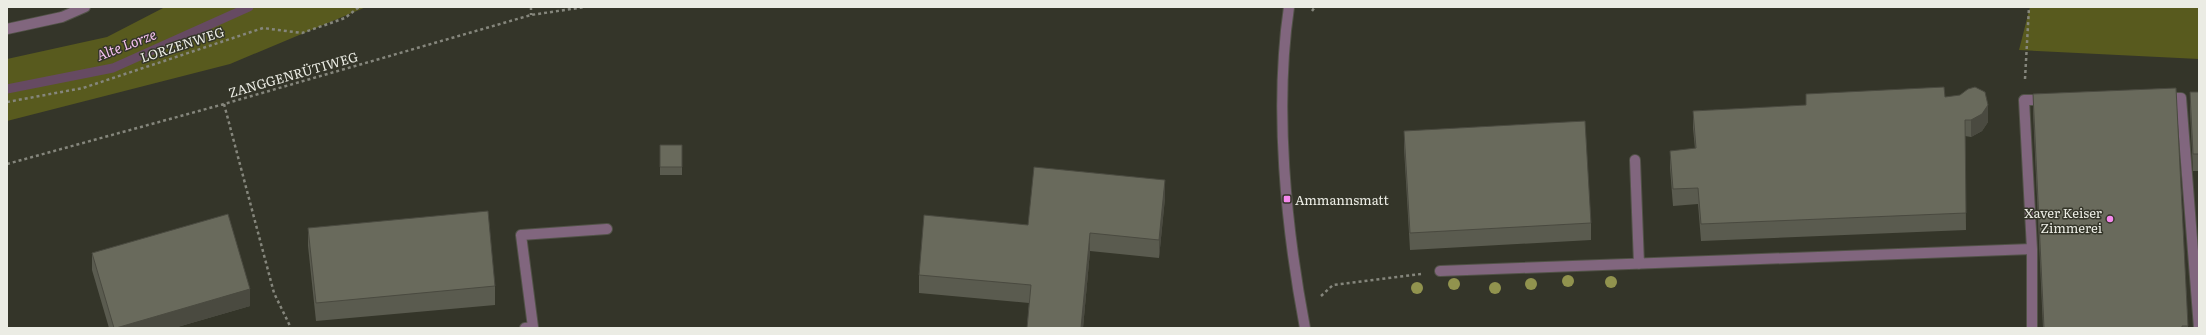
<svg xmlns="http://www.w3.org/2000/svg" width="2206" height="335" font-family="Literata,serif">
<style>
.green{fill:#585a1e}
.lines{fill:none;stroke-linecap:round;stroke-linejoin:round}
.stream{stroke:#664a62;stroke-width:9}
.service-casing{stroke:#515247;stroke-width:12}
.tertiary-casing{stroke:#515247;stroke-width:12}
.path{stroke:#85867c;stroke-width:2.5;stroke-dasharray:3 3;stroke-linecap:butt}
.service{stroke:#81667e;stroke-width:10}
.tertiary{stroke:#81667e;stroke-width:10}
.tree{fill:#91934e}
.wall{fill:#5a5b4f}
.shaded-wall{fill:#4a4a40}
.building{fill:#696a5c;stroke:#4a4a40}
.poi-dot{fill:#f689ee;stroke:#343529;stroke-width:1.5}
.labels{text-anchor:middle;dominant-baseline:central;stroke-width:3;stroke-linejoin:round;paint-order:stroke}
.street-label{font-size:13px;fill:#ebece4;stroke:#343529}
.poi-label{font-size:13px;fill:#ebece4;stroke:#343529;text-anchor:start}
.water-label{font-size:14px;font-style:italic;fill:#f6c2f0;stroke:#343529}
</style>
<rect width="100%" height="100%" fill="#343529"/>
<path class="green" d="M165 7H366L230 64 7 121V59L107 37Z
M2030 7H2199V59L2019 50Z"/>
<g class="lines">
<path class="stream" d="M7 89 113 68 249 7"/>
<g class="service-casing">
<path id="service" d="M2164 98H2181L2199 328
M1635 160 1639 264
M1440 271 2032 249
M525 328 533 327 521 235 607 229
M2032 328V249L2024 100H2046"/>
</g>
<g class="tertiary-casing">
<path id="tertiary" d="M1289 7C1274 108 1286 228 1305 328
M7 29 62 17 85 7"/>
</g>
<path class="path" d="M531 7V15
M1312 11 1315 7
M2025 79 2029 7
M7 102 83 88 263 28 302 33 345 18 359 7
M224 104 274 293 291 328
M7 164 224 104 531 15 585 7
M1321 296 1333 285 1421 274"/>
<use href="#service" class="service"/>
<use href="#tertiary" class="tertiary"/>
</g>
<g class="tree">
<circle cx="1568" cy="281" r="6"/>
<circle cx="1611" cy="282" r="6"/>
<circle cx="1454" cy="284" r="6"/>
<circle cx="1531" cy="284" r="6"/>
<circle cx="1417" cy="288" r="6"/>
<circle cx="1495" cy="288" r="6"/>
</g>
<path class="wall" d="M2176 88 2188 328H2043L2033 111V94Z
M2190 92H2199V171H2193L2190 109Z
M1945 97 1988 122 1982 131 1971 137 1965 136 1966 230 1701 241 1698 204 1673 206 1670 168V151L1695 149 1693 128V111L1806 105Z
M1404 131 1591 223V240L1410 250 1404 148Z
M660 145H682V175H660Z
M1165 198 1159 258 1090 251 1083 328H1027L1029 303 919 293V275L1028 225Z
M308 228 495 286V305L316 321 308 246Z
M92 253 250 306 174 328H109L92 270Z"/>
<path class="shaded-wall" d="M1988 105V122L1982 131 1971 137V120Z
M1165 180V198L1159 258V240Z
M1090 233V251L1083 328H1081Z
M250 289V306L174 328H116Z"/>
<path class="building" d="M1944 87 1945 97 1960 95 1968 89 1975 87 1985 92 1988 105 1982 114 1971 120H1965L1966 213 1701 224 1698 188 1673 189 1670 151 1696 148 1693 111 1806 105V94Z
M2176 88 2188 326H2182V328H2044L2033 94Z
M2190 92H2199V154H2193Z
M1585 121 1591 223 1410 233 1404 131Z
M660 145H682V167H660Z
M1034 167 1165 180 1159 240 1090 233 1081 328H1027L1031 285 919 275 924 215 1028 225Z
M488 211 495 286 316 303 308 228Z
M228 214 250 289 116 328H114L92 253Z"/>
<g class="poi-dot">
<rect x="1283" y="195" width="8" height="8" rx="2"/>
<circle cx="2110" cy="219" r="4"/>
</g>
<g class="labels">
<g class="street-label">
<text transform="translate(182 44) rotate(-18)">LORZENWEG</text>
<text transform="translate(293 74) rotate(-16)">ZANGGENRÜTIWEG</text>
</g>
<g class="poi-label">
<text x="1295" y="199">Ammannsmatt</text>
<text x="2102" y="212" text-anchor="end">Xaver Keiser<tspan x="2102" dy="15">Zimmerei</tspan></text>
</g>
<g class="water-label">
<text transform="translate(126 44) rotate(-21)">Alte Lorze</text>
</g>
</g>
<rect width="2206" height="335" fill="none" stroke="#ebece4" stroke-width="16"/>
</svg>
